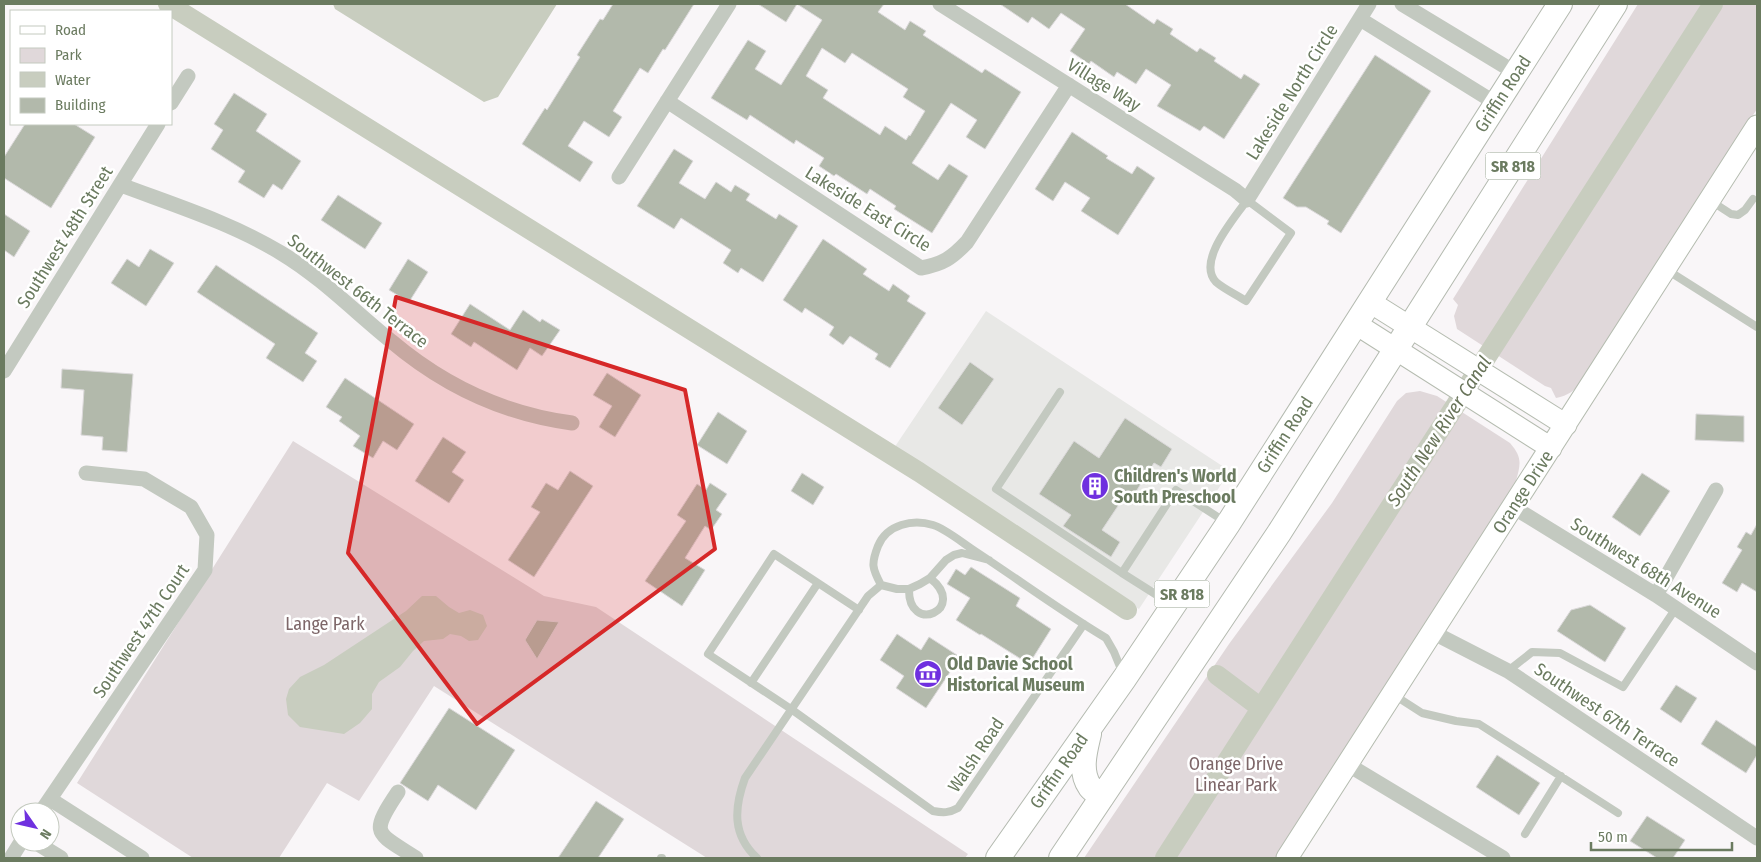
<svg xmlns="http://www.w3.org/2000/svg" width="1761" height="862" font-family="'Fira Sans Condensed',sans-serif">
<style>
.built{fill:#e8e8e6}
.green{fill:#e0d8da}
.water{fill:#c8cdbf}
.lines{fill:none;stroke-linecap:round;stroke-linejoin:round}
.canal{stroke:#c8cdbf;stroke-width:20}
.building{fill:#b2b9ab;stroke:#dbd9da;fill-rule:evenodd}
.secondary-casing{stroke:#b5bcb0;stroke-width:23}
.primary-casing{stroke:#b4bab0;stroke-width:26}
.lane{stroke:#c3c9c0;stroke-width:8}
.street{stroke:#c3c9c0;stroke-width:15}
.secondary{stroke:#fff;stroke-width:21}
.primary{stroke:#fff;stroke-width:24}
.marked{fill:#d62828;fill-opacity:0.2;stroke:#d62828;stroke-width:4;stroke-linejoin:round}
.labels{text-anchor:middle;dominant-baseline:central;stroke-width:5;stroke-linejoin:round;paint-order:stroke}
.shield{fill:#fff;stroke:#97a390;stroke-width:1}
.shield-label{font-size:16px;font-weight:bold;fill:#6b7b60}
.street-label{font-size:18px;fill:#6b7b60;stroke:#fff}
.poi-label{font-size:18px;font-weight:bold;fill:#6b7b60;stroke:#fff;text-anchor:start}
.park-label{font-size:18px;fill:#7e6769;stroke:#fff}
.water-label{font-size:19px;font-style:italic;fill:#69745a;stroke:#fff}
</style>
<rect width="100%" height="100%" fill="#f9f6f8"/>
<path class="built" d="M986 311 1230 471 1139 609 970 498 892 451Z"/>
<path class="green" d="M1638 4H1757V109L1583 381C1575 390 1568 396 1556 398L1551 388 1545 386 1457 329 1454 316 1458 305 1453 299Z
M1420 391 1437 396 1510 443C1522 457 1521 463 1516 481L1276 858H1084L1229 644 1332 503 1397 401 1406 393Z
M293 441 544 596 596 607 968 854 965 858H707L434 686 359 801 327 783 279 858H193L77 783Z"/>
<path class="water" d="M333 4H557L498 97 484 102 335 9Z
M422 596H436L449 607 459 613 470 610 483 615 487 626 478 640 469 641 461 636 450 634 443 639 424 641 413 651 400 667 379 682 372 694V709L360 723 344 734 300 727 288 715 286 699 289 689 300 677 324 665 406 611Z"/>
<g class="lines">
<path class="canal" d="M168 4 919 472 1127 610
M1217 675 1261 708
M1165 858 1713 4"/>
</g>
<path class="building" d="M613 4H694L665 50 663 49 648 73 640 68 613 111 622 117 609 137 584 121 568 146 593 162 580 182 522 144 545 108 547 110 580 57 577 55 600 19 603 20Z
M758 4H884L878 12 905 30 910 21 926 31 923 35 982 73 985 69 1021 92 985 149 966 137 977 120 951 103 924 145 912 163 938 180 949 164 968 176 932 233 894 209 896 206 870 189 867 194 836 174 834 176 819 166 824 158 796 140 794 144 750 115 747 120 711 98 748 40 766 51 755 69 781 85 822 20 797 4 786 22ZM822 48 845 63 852 53 908 89 903 97 925 111 910 136 909 135 906 140 885 126 880 135 823 98 828 90 806 76Z
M1000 4H1125L1154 24 1157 19 1173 29 1170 34 1197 52 1200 48 1216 58 1214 61 1241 79 1244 74 1260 84 1224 139 1204 126 1200 131 1157 106 1171 85 1146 69 1136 84 1117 72 1114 77 1091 61 1089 64 1070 51 1085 29 1061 13 1049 29 1032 17 1028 23Z
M1375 55 1431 91 1341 233 1327 224 1329 221 1306 207H1297L1283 198Z
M234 93 267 114 256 131 301 161 282 190 273 184 264 198 238 182 245 171 211 149 223 130 214 124Z
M25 124H74L95 137 51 208 4 178V157Z
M1072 132 1108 156 1106 158 1132 174 1137 166 1155 178 1118 235 1081 211 1090 198 1065 182 1053 201 1035 189Z
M674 149 693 161 679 183 705 199 716 182 731 192 735 185 750 194 746 200 776 219 779 214 798 226 763 282 741 268 738 273 723 263 731 250 681 218 674 229 637 206Z
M338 195 382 223 365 249 321 220Z
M4 214 30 231 14 257 4 250Z
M823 239 867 269 863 274 889 291 893 284 910 296 907 301 926 313 890 368 875 359 878 354 850 336 843 345 829 335 834 327 805 308 802 313 783 300Z
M150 249 174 263 146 306 111 283 127 259 139 267Z
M408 259 428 272 409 302 389 290Z
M216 265 318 333 305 353 317 361 303 382 266 358 275 344 197 292Z
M470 304 510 330 523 310 540 322 542 319 560 330 542 356 530 348 517 370 474 342 471 347 451 334Z
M970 362 994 379 962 425 938 408Z
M62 369 133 374 127 452 102 450 103 437 81 435 84 390 61 388Z
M607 373 641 395 615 437 599 427 612 406 593 395Z
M345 378 414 424 397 450 383 441 373 458 353 446 360 436 339 421 342 417 326 407Z
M718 412 747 431 727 464 697 445Z
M1696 414 1744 416V442L1695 440Z
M1125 418 1172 449 1161 467 1154 463 1132 498 1126 494 1102 530 1120 542 1111 557 1063 526 1071 515 1039 494 1074 441 1099 458Z
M443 437 466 452 452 472 464 480 449 503 415 481Z
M570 471 593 486 534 577 508 560 540 512 531 507 546 483 558 490Z
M802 473 824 487 813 505 791 491Z
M1642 473 1670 491 1640 536 1612 517Z
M710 483 727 494 716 510 722 514 711 530 705 526 685 558 705 570 682 606 645 581 686 521 677 515 697 484 706 490Z
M1757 524V592L1742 583 1737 592 1722 583 1742 550 1737 547 1746 532 1751 535Z
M971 567 1020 598 1016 606 1051 629 1029 664 981 634 980 635 956 620 970 598 947 584 956 569 965 575Z
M1590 605 1626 628 1605 662 1557 631 1571 610Z
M537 620 559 622 537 659 525 640Z
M897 634 921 650 929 637 960 657 926 708 896 688 904 676 880 660Z
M1676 685 1697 698 1681 723 1660 709Z
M449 708 515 750 476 810 438 785 428 801 400 783Z
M1716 720 1757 747V755L1746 773 1701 744Z
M1497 755 1540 783 1519 815 1476 787Z
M596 801 624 819 598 858H558Z
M1647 816 1685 840 1673 858H1657L1630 841Z"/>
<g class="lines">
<g class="secondary-casing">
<path id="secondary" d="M1370 302 1566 425
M1356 324 1551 448
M1287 858 1757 126"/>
</g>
<g class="primary-casing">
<path id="primary" d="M1089 734C1085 751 1079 771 1090 787 1093 791 1099 794 1102 797
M998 858 1124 679 1228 524 1560 4
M1061 858 1279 533 1615 4"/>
</g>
<path class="lane" d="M1247 200 1291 233 1246 301C1237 295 1224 289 1216 282 1196 261 1235 218 1247 200Z
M1711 201 1731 214 1738 215 1745 210 1753 199
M1667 270 1757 327
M1060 392 996 489 1122 573 1176 490 1227 523
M989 560 962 553 954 555 946 560 930 578 920 584 909 589H897L881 585C872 568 871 564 878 546 887 524 913 519 933 525 946 529 964 544 975 551 1019 580 1061 611 1106 638L1114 652 1123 674
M1122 573 1171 604
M909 589C908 636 969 609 930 578
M859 610 774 554 708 654 791 709 933 811C943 813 949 813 958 808L1084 624
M1508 671 1532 652 1560 653 1623 687 1676 608
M751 683 818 583
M1394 695 1422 713 1456 721 1479 724 1618 813
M1525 834 1561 776
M661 858H662
M757 858C732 835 734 808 745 778L868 596 881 585"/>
<path class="street" d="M940 4 1235 190 1247 200 1369 4
M1402 4 1516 73
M1360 19 1497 104
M667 101 921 268C943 264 952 258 967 242L1069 85
M171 103 188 76
M619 177 729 4
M121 185C174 205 232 223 281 253 321 277 355 312 391 341 443 385 504 414 572 423
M4 371 158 124
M1513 507 1656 595 1757 663
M1656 595 1716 490
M1432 632 1508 671 1757 838
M1347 764 1503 858
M398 792C369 835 376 832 416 858
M50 799 142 858
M41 812 205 570 207 535 191 507 144 479 86 473
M35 842 61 858
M11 858 21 842"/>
<use href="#secondary" class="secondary"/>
<use href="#primary" class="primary"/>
</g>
<path class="marked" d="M396 297 685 390 715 549 477 724 348 553Z"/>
<defs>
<g id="building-disc" transform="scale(1.4375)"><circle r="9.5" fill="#6f30df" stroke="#fff"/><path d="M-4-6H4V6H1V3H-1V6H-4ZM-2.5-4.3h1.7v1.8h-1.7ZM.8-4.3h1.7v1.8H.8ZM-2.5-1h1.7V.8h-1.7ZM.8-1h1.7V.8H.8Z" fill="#fff"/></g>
<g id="museum-disc" transform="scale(1.4375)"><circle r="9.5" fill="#6f30df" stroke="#fff"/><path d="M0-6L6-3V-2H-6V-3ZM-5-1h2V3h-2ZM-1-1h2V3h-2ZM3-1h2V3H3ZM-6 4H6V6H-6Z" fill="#fff"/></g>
</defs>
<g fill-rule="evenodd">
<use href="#building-disc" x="1095" y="486"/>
<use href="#museum-disc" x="928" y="674"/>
</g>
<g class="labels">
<g class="shield">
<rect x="1485.5" y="152.5" width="55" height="27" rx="4"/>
<rect x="1154.5" y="580.5" width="55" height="27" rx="4"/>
</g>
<g class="shield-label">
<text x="1513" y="166">SR 818</text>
<text x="1182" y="594">SR 818</text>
</g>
<g class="street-label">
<text transform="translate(1104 85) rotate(32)">Village Way</text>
<text transform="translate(1292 92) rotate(-58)">Lakeside North Circle</text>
<text transform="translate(1503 94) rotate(-57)">Griffin Road</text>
<text transform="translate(868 209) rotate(32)">Lakeside East Circle</text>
<text transform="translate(65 237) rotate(-58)">Southwest 48th Street</text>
<text transform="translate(358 291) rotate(38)">Southwest 66th Terrace</text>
<text transform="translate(1285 435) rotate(-57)">Griffin Road</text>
<text transform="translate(1523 492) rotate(-57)">Orange Drive</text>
<text transform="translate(1646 568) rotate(32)">Southwest 68th Avenue</text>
<text transform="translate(141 631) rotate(-56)">Southwest 47th Court</text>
<text transform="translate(1607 715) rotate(34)">Southwest 67th Terrace</text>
<text transform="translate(976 755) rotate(-56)">Walsh Road</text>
<text transform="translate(1059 771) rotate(-55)">Griffin Road</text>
</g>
<g class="poi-label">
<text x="1114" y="476">Children's World<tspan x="1114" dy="21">South Preschool</tspan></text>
<text x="947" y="664">Old Davie School<tspan x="947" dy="21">Historical Museum</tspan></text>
</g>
<g class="park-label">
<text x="325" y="624">Lange Park</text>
<text x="1236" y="764">Orange Drive<tspan x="1236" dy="21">Linear Park</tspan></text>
</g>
<g class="water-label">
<text transform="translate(1439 431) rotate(-57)">South New River Canal</text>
</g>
</g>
<rect width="1761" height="862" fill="none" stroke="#6b7b60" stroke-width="10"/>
<rect x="10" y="10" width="162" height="115" fill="#ffffff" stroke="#c4cabf"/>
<rect x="20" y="26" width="25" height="8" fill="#ffffff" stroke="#c4cabf"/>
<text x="55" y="35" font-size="15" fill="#6b7b60">Road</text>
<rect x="20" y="48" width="25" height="15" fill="#e0d8da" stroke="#c4cabf"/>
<text x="55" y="60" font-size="15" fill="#6b7b60">Park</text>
<rect x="20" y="72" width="25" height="15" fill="#c8cdbf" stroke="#c4cabf"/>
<text x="55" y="85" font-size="15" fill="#6b7b60">Water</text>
<rect x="20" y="98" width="25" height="15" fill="#b2b9ab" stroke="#c4cabf"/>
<text x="55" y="110" font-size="15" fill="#6b7b60">Building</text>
<g transform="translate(35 827) rotate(124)"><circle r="24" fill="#ffffff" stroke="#c4cabf"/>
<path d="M0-4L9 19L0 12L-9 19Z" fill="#6f30df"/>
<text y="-8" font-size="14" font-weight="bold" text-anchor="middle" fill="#6b7b60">N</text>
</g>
<path d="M1591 842v8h141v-8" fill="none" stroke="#6b7b60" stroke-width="2.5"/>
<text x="1598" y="842" font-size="15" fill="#6b7b60" stroke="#ffffff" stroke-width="4" paint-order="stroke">50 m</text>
</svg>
